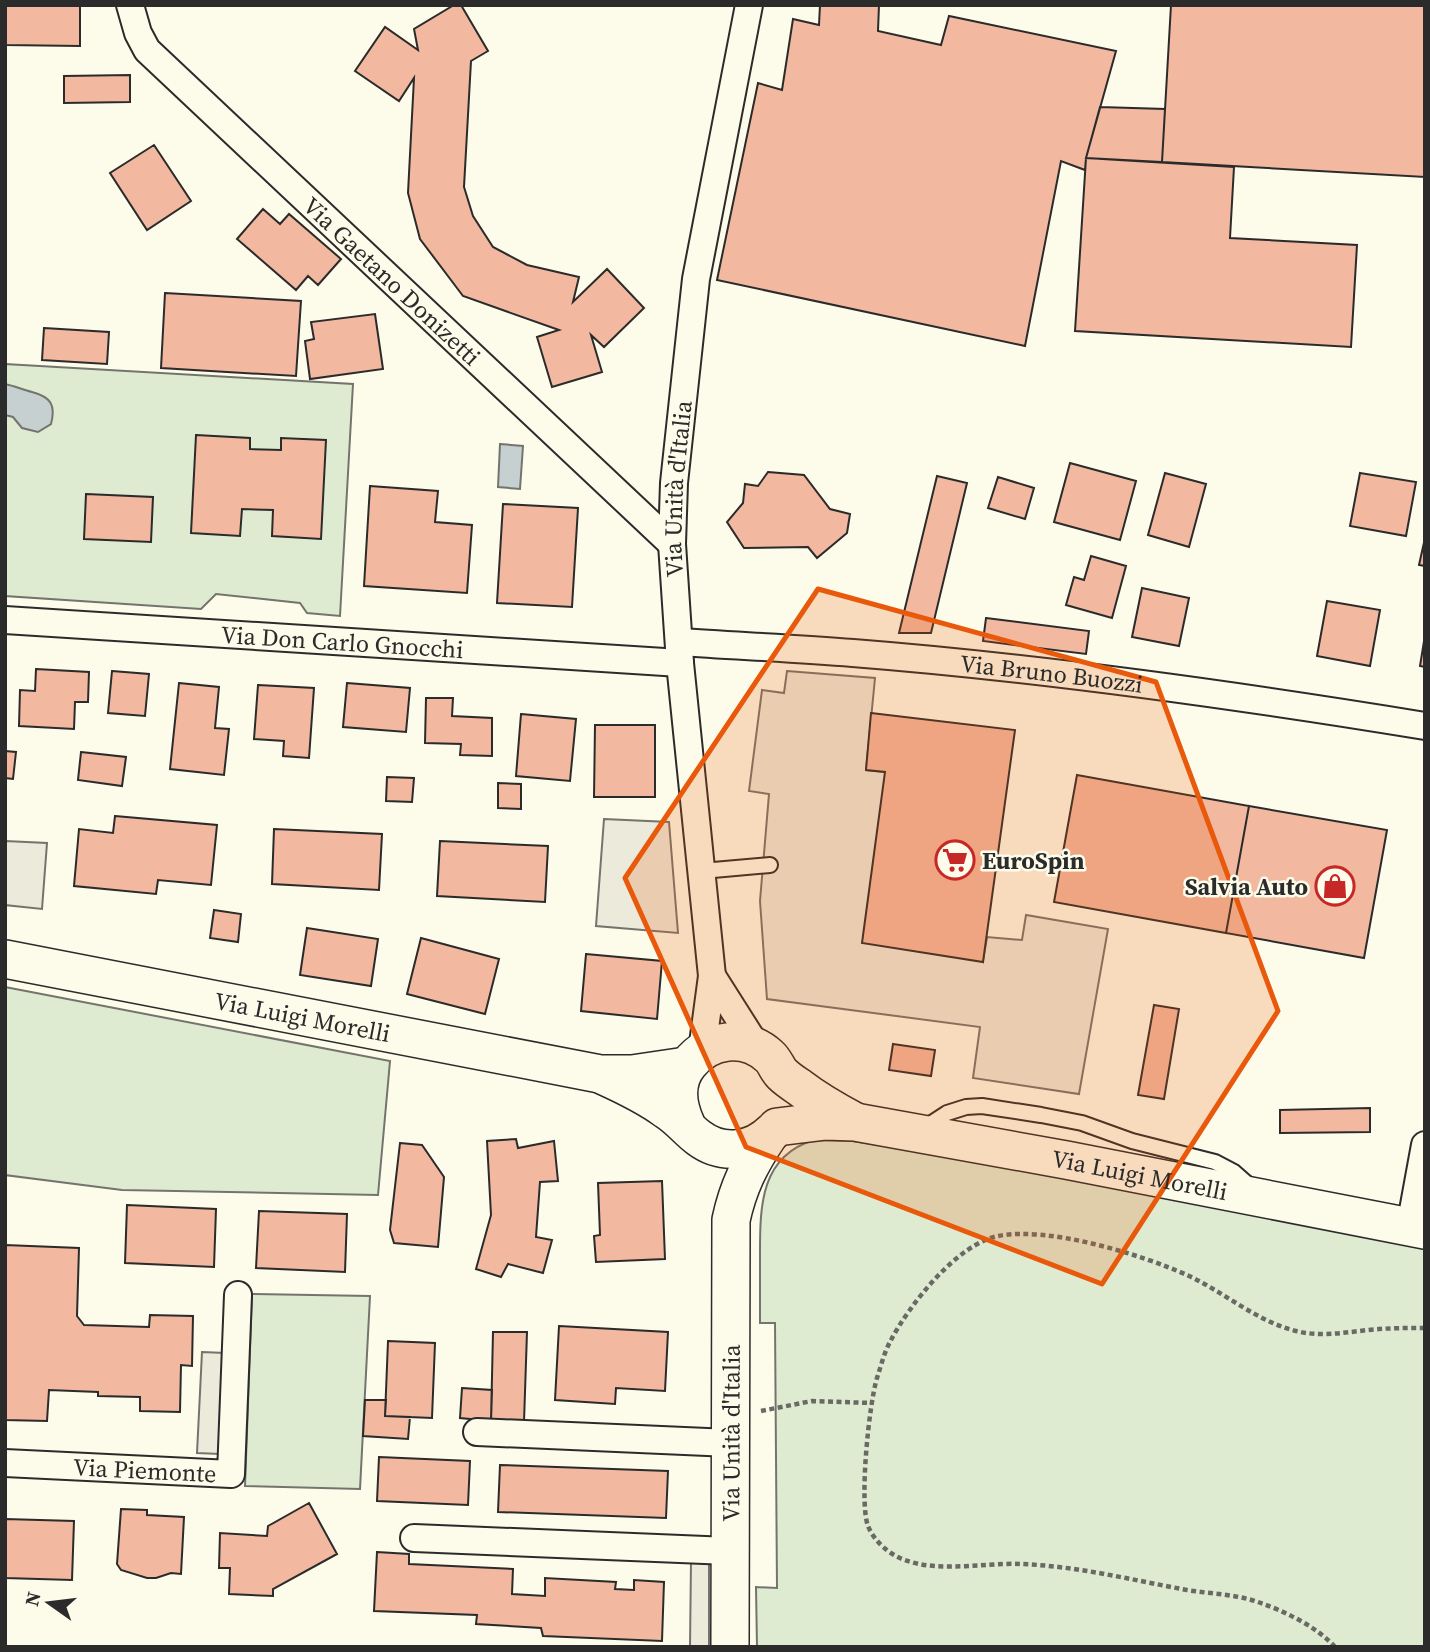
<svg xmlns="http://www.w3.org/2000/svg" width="1430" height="1652" font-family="'Source Serif 4',serif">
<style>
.green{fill:#deebd1;stroke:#74746e;stroke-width:2}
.parking{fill:#eceadb;stroke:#74746e;stroke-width:2}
.water{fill:#c7d0d0;stroke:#74746e;stroke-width:2}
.building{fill:#f2b8a0;stroke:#2b2b2b;stroke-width:2}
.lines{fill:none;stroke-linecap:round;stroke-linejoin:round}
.lane-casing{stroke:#2b2b2b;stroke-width:18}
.street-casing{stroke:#2b2b2b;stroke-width:30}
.secondary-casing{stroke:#2b2b2b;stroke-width:40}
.path{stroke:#6a6964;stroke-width:4.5;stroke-dasharray:5 3.5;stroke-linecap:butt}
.lane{stroke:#fdfbea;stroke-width:14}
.street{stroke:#fdfbea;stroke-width:26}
.secondary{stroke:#fdfbea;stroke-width:37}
.marked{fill:#e8590c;fill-opacity:0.2;stroke:#e8590c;stroke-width:5;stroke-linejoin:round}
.labels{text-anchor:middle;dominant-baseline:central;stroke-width:5;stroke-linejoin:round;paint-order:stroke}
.street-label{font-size:24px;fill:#2b2b2b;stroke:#fdfbea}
.poi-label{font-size:24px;font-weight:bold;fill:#2b2b2b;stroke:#fdfbea;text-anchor:start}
</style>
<rect width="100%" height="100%" fill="#fdfbea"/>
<path class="green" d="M5 364 353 384 340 616 307 613 300 603 216 594 201 609 5 596Z
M5 987 390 1061 378 1195 122 1190 5 1175Z
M814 1140 852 1141 932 1153 1425 1247V1647H757L756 1587 777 1588 775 1323H760C760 1299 760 1276 760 1252 760 1205 761 1156 814 1140Z
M252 1294 370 1296 360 1489 245 1486Z"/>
<path class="parking" d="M787 671 875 678 866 770 885 772 983 961 987 937 1022 940 1026 915 1108 929 1079 1094 973 1078 980 1027 767 999 760 901 769 794 749 791 762 690 784 693Z
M604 819 669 822 678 933 596 926Z
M5 841 47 843 42 909 5 905Z
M202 1352 225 1353 220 1454 197 1453Z
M691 1561H709V1647H690Z"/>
<path class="water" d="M5 384C15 386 23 390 32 392 51 397 56 405 51 424L38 432 22 428 13 417 5 415Z
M500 444 523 446 520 489 498 487Z"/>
<path class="building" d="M80 5V46L5 45V6Z
M454 5H461L488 51 471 61 464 187 473 216 493 247 527 265 579 277 573 302 607 269 644 308 604 347 591 335 602 372 552 387 537 337 559 330 463 296 420 239 408 193 414 78 399 101 355 71 385 27 418 50 414 29Z
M820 5H879L878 31 941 45 949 16 1116 51 1086 158 1085 170 1061 161 1025 346 717 280 758 83 782 90 793 19 819 25Z
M1171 5H1425V177L1162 162Z
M130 75V102L64 103V76Z
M1100 107 1165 109 1162 162 1086 158Z
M154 145 191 201 147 230 110 173Z
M1086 158 1234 167 1230 238 1357 245 1351 347 1075 331Z
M263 209 280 224 289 214 341 259 318 285 308 276 296 290 237 239Z
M165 293 301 301 296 376 161 368Z
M375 314 383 369 310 379 305 341 314 339 311 322Z
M44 328 109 332 107 364 42 360Z
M196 435 250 438V449L281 450V438L326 440 321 539 272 536 273 510 242 509 240 536 191 533Z
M1070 463 1136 481 1120 540 1054 522Z
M768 472 804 475 830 509 850 514 847 533 817 558 808 547 744 548 727 522 743 503 745 484 758 486Z
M1165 473 1206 484 1189 547 1148 535Z
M1360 473 1416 482 1406 536 1350 526Z
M937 476 967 483 931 633H899Z
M998 477 1034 488 1025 519 988 508Z
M370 486 438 491 435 522 472 525 467 593 364 586Z
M86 494 153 497 151 542 84 539Z
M503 504 578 508 572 607 497 603Z
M1425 538V566L1419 565Z
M1091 556 1126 566 1112 618 1066 605 1074 577 1084 580Z
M1142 588 1189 598 1179 646 1132 637Z
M1327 601 1380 610 1370 666 1317 656Z
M986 618 1089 631 1086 654 983 641Z
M1425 635V667L1420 666Z
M36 669 89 672 88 702H75L74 729 19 726 20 690 35 691Z
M112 671 149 674 145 716 108 713Z
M179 683 219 687 215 728 229 729 224 775 170 769Z
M347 683 410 688 406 732 343 727Z
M258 685 314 688 309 758 283 756 284 741 254 739Z
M426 698H453L452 716 492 718V756L460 755 461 744 425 743Z
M871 713 1015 730 983 962 862 943 885 772 866 770Z
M521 714 576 719 570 781 516 776Z
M595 725H655V797H594Z
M5 751 16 752 13 779 5 778Z
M81 752 126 757 122 786 78 780Z
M1077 775 1249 806 1226 933 1054 902Z
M387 777 414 778 412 802 386 801Z
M498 783 521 784V809L498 808Z
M1249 806 1387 830 1364 958 1226 933Z
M115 816 217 825 211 885 158 880 156 894 74 886 79 829 113 833Z
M274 829 382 834 379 890 272 884Z
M440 841 548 846 545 902 437 896Z
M214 910 241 914 238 942 210 938Z
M307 928 378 939 371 986 300 975Z
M421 938 499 959 485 1014 407 994Z
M586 954 662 961 657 1019 581 1011Z
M1154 1005 1179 1009 1164 1099 1138 1095Z
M893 1044 935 1050 931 1076 889 1070Z
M1370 1108V1132L1280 1133V1110Z
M516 1139 518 1148 554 1141 558 1181 540 1182 536 1237 552 1240 543 1273 508 1264 501 1277 476 1269 491 1215 487 1141Z
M400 1143 422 1145 444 1177 438 1247 394 1243 390 1230Z
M662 1181 665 1259 596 1262 594 1236 600 1235 598 1183Z
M127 1205 216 1209 214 1267 125 1263Z
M259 1211 347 1214 345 1272 256 1268Z
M5 1245 79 1248 77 1316 84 1325 149 1327 150 1315 193 1316 192 1366 181 1365 180 1412 140 1411V1397L98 1396V1392L49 1390 47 1421 5 1420Z
M559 1326 668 1332 665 1391 616 1388 615 1404 555 1400Z
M493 1332H527L524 1422 491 1421Z
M388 1341 435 1343 432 1418 385 1416Z
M462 1388 492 1390 491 1421 460 1418Z
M365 1400H386L385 1416 410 1417 408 1439 363 1436Z
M379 1457 470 1461 468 1505 377 1501Z
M500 1465 668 1471 666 1518 498 1512Z
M309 1503 337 1554 273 1589V1596L229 1594 230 1568H219L220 1533 267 1536 268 1526Z
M121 1509 147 1510V1515L184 1517 181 1574 171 1573 156 1578H147L121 1570 117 1564Z
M5 1519 74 1521 72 1580 5 1578Z
M377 1552 409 1554V1564L513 1569 512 1594 545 1596V1578L616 1582 615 1589 634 1590V1580L664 1582 662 1641 543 1636 541 1628 476 1624 477 1615 374 1611Z"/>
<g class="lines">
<g class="lane-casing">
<path id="lane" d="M702 871 770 865
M924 1128 947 1113 966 1107 982 1106 1041 1115 1082 1123 1132 1141 1215 1162 1234 1172 1251 1187"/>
</g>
<g class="street-casing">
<g id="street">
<path id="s1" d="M130 5 138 33 147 50 672 544"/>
<path id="s2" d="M5 620 680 663"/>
<path id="s3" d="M679 642C737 646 795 648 853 653 1044 668 1235 695 1425 726"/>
<path d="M712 976 757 1047"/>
<path id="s4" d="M702 1051 712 976 680 663 672 544 674 483 696 279 749 5"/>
<path d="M1410 1227 1425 1145"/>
<path d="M477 1432 730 1443"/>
<path id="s5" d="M5 1463 231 1474 238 1295"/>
<path d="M414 1538 729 1551"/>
</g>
</g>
<g class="secondary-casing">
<g id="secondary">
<path id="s6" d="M5 959 600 1074H632L686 1066"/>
<path d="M604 1076C626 1086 647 1096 666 1110 679 1118 688 1130 699 1138 723 1156 753 1151 773 1131"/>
<path d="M686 1124C677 1104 674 1082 689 1064 709 1038 745 1034 769 1056 775 1061 777 1069 782 1074 787 1079 793 1083 799 1087 816 1100 835 1111 854 1121"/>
<path id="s7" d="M777 1127 826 1121 855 1122 1066 1160 1425 1230"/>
<path id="s8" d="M730 1647 731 1220C738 1187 750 1163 769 1135"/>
</g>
</g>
<path class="path" d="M761 1411 812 1401 871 1403
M1335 1647C1316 1626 1284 1611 1258 1602 1235 1594 1211 1594 1187 1590 1132 1580 1077 1566 1021 1564 980 1562 923 1577 888 1551 880 1545 872 1536 868 1526 859 1502 869 1404 877 1378 881 1366 884 1353 890 1342 909 1305 957 1244 998 1236 1048 1226 1140 1254 1187 1275 1224 1292 1256 1321 1296 1331 1324 1338 1351 1331 1379 1329 1394 1328 1410 1328 1425 1328"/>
<use href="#lane" class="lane"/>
<use href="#street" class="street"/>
<use href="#secondary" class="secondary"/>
</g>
<path class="marked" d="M818 589 1156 682 1278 1011 1102 1284 746 1147 625 878Z"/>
<defs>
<g id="supermarket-ring" transform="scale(2.0125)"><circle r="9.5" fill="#fdfbea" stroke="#c62828" stroke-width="1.5"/><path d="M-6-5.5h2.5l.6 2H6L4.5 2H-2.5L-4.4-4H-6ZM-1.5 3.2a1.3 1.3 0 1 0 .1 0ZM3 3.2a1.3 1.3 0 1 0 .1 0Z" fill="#c62828"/></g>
<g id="shop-ring" transform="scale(2.0125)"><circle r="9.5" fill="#fdfbea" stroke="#c62828" stroke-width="1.5"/><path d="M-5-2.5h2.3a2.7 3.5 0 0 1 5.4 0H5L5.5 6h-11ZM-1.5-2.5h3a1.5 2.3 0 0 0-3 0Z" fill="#c62828"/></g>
</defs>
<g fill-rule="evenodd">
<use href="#supermarket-ring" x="955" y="860"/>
<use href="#shop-ring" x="1335" y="886"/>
</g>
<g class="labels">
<g class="street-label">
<text stroke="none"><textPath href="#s1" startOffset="385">Via Gaetano Donizetti</textPath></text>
<text stroke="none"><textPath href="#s4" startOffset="565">Via Unità d'Italia</textPath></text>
<text stroke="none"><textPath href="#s2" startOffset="338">Via Don Carlo Gnocchi</textPath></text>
<text stroke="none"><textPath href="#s3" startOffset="374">Via Bruno Buozzi</textPath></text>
<text stroke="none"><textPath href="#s6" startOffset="303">Via Luigi Morelli</textPath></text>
<text stroke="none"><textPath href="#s7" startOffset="368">Via Luigi Morelli</textPath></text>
<text stroke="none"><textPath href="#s8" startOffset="214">Via Unità d'Italia</textPath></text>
<text stroke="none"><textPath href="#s5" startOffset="140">Via Piemonte</textPath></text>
</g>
<g class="poi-label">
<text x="982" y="860">EuroSpin</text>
<text x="1308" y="886" text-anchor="end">Salvia Auto</text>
</g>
</g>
<rect width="1430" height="1652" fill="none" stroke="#2b2b2b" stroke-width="14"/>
<g transform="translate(49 1603) rotate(284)" stroke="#fdfbea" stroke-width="5" paint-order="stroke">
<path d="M0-5L12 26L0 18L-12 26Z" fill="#2b2b2b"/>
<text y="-10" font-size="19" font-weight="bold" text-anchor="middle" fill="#2b2b2b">N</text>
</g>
</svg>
